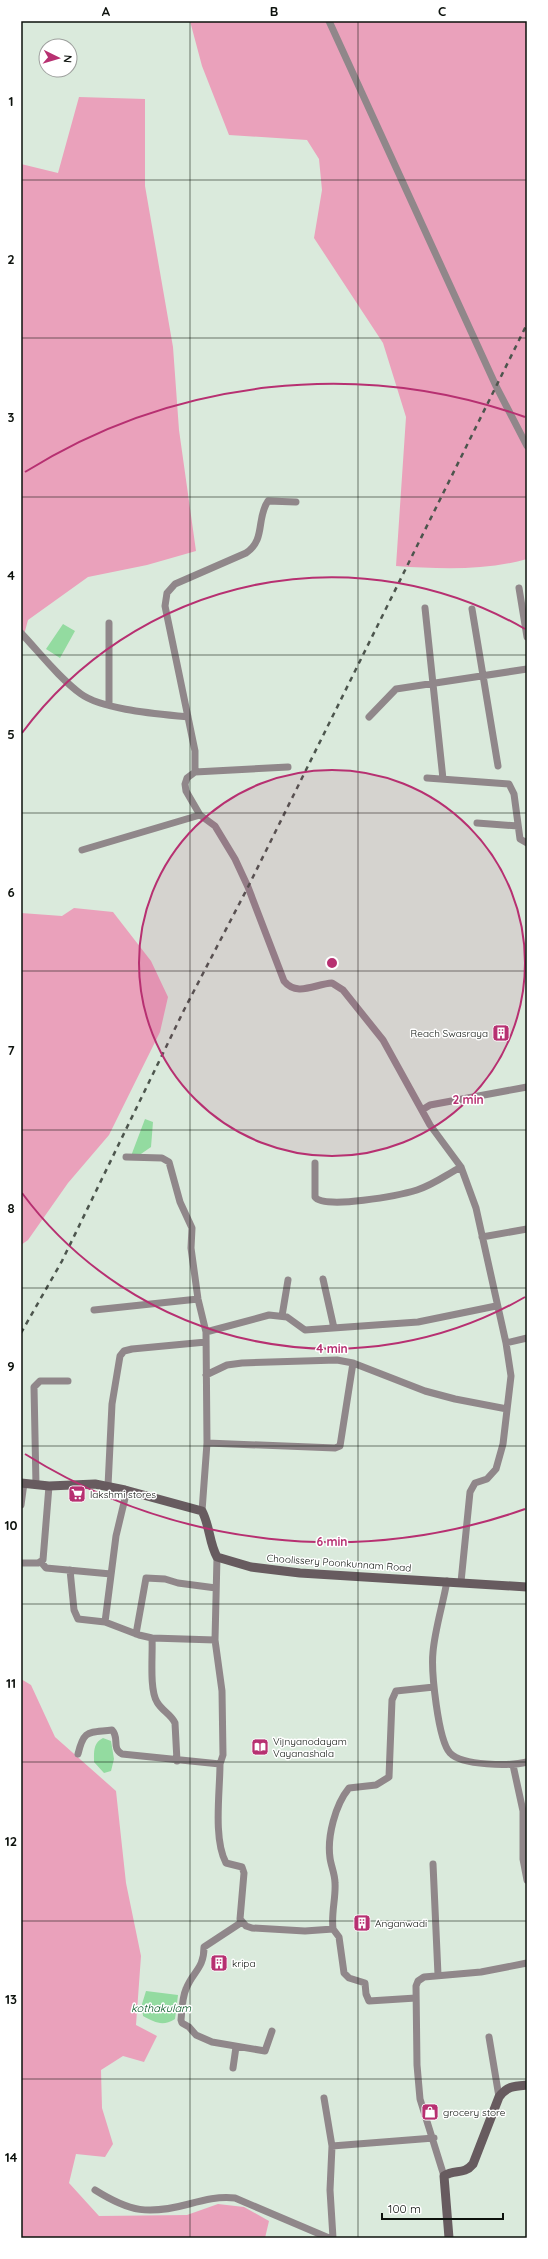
<svg xmlns="http://www.w3.org/2000/svg" width="548" height="2259" font-family="Quicksand,sans-serif">
<style>
.green{fill:#eaa1bb}
.water{fill:#93dba0}
.lines{fill:none;stroke-linecap:round;stroke-linejoin:round}
.street{stroke:#90878a;stroke-width:7}
.secondary{stroke:#675b5f;stroke-width:9}
.rail{stroke:#4c554d;stroke-width:2.5;stroke-dasharray:5 5;stroke-linecap:butt}
.grid{fill:none;stroke:#0d120d;stroke-width:1;stroke-opacity:0.55}
.ring{fill:none;stroke:#b73071;stroke-width:2}
.labels{text-anchor:middle;dominant-baseline:central;stroke-width:3;stroke-linejoin:round;paint-order:stroke}
.poi-label{font-size:10px;fill:#0d120d;stroke:#fff;text-anchor:start}
.street-label{font-size:10px;fill:#0d120d;stroke:#fff}
.water-label{font-size:11px;font-style:italic;fill:#005420;stroke:#fff}
.centre{fill:#b73071;stroke:#fff;stroke-width:2}
.ring-label{font-size:12px;text-anchor:middle;font-weight:bold;fill:#b73071;stroke:#fff;stroke-width:3;stroke-linejoin:round;paint-order:stroke}
.neatline{fill:none;stroke:#0d120d;stroke-width:1.5}
.grid-label{font-size:13px;text-anchor:middle;font-weight:bold;fill:#0d120d}
</style>
<rect width="100%" height="100%" fill="#daeadc"/>
<path class="green" d="M190 21H527V559C485 571 439 569 396 566L406 417 383 343 314 238 322 190 319 159 307 140 229 135 202 66Z
M79 97 145 99V186L173 347 179 430 196 551 147 565 88 577 28 620 21 646V164L58 173Z
M74 908 113 912 151 961 168 997 160 1032 109 1135 68 1183 28 1240 21 1245V913L62 916Z
M21 1679 31 1685 55 1737 116 1791 126 1883 141 1956 136 2025 157 2036 144 2062 123 2056 101 2070 102 2108 113 2144 105 2157 76 2154 69 2183 99 2216 187 2215 218 2204 244 2207 269 2221 265 2238H21Z"/>
<path class="water" d="M63 624 75 631 60 658 46 649Z
M145 1119 153 1122 151 1147 138 1156H131Z
M103 1738 111 1741 114 1759 111 1771 104 1773 94 1762C94 1752 93 1743 103 1738Z
M146 1991 178 1995 175 2019C162 2027 155 2022 143 2016L142 2004Z"/>
<g class="lines">
<path class="street" d="M329 21 496 386 527 446
M296 502 268 501C256 518 266 540 246 553L175 584 167 593 165 606 195 751V772L187 778 185 784 186 791 200 815 215 826 235 859 248 887 284 981C297 997 315 984 332 983L343 990 383 1040 430 1125 461 1167 476 1208 506 1343 511 1376 503 1444 496 1469 487 1479 475 1483 470 1492 461 1582
M519 588 527 637
M425 608 443 779
M472 609 498 766
M21 633C40 653 58 677 81 694 103 710 160 714 188 717
M109 704V623
M369 717 396 689 527 669
M195 772 288 767
M427 778 509 784 514 794 520 839 527 843
M477 823 518 826
M82 850 200 815
M422 1110 430 1105 527 1087
M126 1157 162 1158 169 1162 180 1202 192 1228 191 1248 198 1299 206 1332 207 1443 202 1511
M315 1163V1197C324 1210 401 1195 417 1190 433 1185 446 1175 461 1167
M482 1237 527 1229
M323 1279 334 1328
M94 1310 198 1299
M282 1316 288 1280
M206 1332 269 1315 287 1317 305 1330 418 1322 496 1306
M506 1343 527 1338
M206 1375 227 1365 242 1363 337 1360 353 1363 425 1391 455 1399 507 1409
M207 1443 335 1448 340 1446 353 1363
M36 1485 34 1387 40 1381H68
M108 1486 112 1404 120 1356 124 1351 132 1349 206 1342
M21 1505 24 1483
M217 1557 215 1640 222 1691 223 1755 220 1764C220 1791 213 1839 226 1863L242 1867 244 1873 240 1919 246 1926 252 1928 305 1931 333 1929 339 1937 344 1973 349 1978 365 1983 366 1994 369 2001 416 1998
M41 1562 46 1568 111 1574
M21 1563H38L43 1560 49 1486
M70 1570 74 1610 78 1619 105 1622 139 1635 152 1638 215 1640
M447 1581C443 1604 435 1629 433 1652 431 1671 438 1740 450 1753 462 1766 511 1766 527 1762
M105 1622 116 1536 127 1490
M136 1634 146 1578 165 1579 178 1583 216 1588
M152 1638C153 1654 149 1689 157 1702 162 1711 171 1714 175 1723L177 1761
M78 1754C84 1729 88 1733 112 1730 120 1738 111 1748 122 1754L220 1764
M513 1765 523 1811V1859L527 1880
M433 1864 438 1975
M242 1922 204 1947C204 1969 193 1971 186 1989 182 1998 182 2010 181 2020L182 2023 189 2027 196 2035 212 2042 265 2051 272 2031
M333 1929C331 1913 336 1898 335 1883 335 1874 331 1866 330 1858 327 1837 335 1805 349 1788L376 1785 389 1777 392 1700 396 1691 434 1687
M489 2037 499 2097
M233 2068 236 2047
M324 2098 332 2146 434 2138
M332 2146 330 2190 333 2238
M444 2176 420 2099 417 2065 416 1986 418 1981 424 1977 481 1972 527 1963
M95 2190C130 2212 148 2215 189 2204 204 2200 219 2196 235 2198L329 2238"/>
<path class="secondary" d="M21 1483 49 1486 95 1484 125 1490 202 1511C210 1526 209 1543 217 1557L251 1567 300 1573 527 1587
M449 2238 444 2176C455 2168 463 2176 473 2164L499 2097C507 2086 514 2086 527 2085"/>
<path class="rail" d="M21 1333 62 1261 184 1010 248 887 527 324"/>
</g>
<path class="grid" d="M190 21V2238M358 21V2238M21 180H527M21 338H527M21 497H527M21 655H527M21 813H527M21 971H527M21 1130H527M21 1288H527M21 1446H527M21 1604H527M21 1762H527M21 1921H527M21 2079H527"/>
<circle cx="332" cy="963" r="193" fill="#b73071" fill-opacity=".12"/>
<g class="ring">
<circle cx="332" cy="963" r="193"/>
<path d="M525 1297A386 386 0 0 1 22 1193M22 733A386 386 0 0 1 525 629"/>
<path d="M525 1509A579 579 0 0 1 25 1454M25 472A579 579 0 0 1 525 417"/>
</g>
<defs>
<g id="building-square" transform="scale(0.9)"><rect x="-9" y="-9" width="18" height="18" rx="4" fill="#b73071" stroke="#fff"/><path d="M-4-6H4V6H1V3H-1V6H-4ZM-2.5-4.3h1.7v1.8h-1.7ZM.8-4.3h1.7v1.8H.8ZM-2.5-1h1.7V.8h-1.7ZM.8-1h1.7V.8H.8Z" fill="#fff"/></g>
<g id="supermarket-square" transform="scale(0.9)"><rect x="-9" y="-9" width="18" height="18" rx="4" fill="#b73071" stroke="#fff"/><path d="M-6-5.5h2.5l.6 2H6L4.5 2H-2.5L-4.4-4H-6ZM-1.5 3.2a1.3 1.3 0 1 0 .1 0ZM3 3.2a1.3 1.3 0 1 0 .1 0Z" fill="#fff"/></g>
<g id="library-square" transform="scale(0.9)"><rect x="-9" y="-9" width="18" height="18" rx="4" fill="#b73071" stroke="#fff"/><path d="M-6-4Q-3-5.5-.7-3.5V5Q-3 3-6 4ZM6-4Q3-5.5 .7-3.5V5Q3 3 6 4Z" fill="#fff"/></g>
<g id="shop-square" transform="scale(0.9)"><rect x="-9" y="-9" width="18" height="18" rx="4" fill="#b73071" stroke="#fff"/><path d="M-5-2.5h2.3a2.7 3.5 0 0 1 5.4 0H5L5.5 6h-11ZM-1.5-2.5h3a1.5 2.3 0 0 0-3 0Z" fill="#fff"/></g>
</defs>
<g fill-rule="evenodd">
<use href="#building-square" x="501" y="1033"/>
<use href="#supermarket-square" x="77" y="1494"/>
<use href="#library-square" x="260" y="1747"/>
<use href="#building-square" x="362" y="1923"/>
<use href="#building-square" x="219" y="1963"/>
<use href="#shop-square" x="430" y="2112"/>
</g>
<g class="labels">
<g class="poi-label">
<text x="488" y="1033" text-anchor="end">Reach Swasraya</text>
<text x="90" y="1494">lakshmi stores</text>
<text x="273" y="1741">Vijnyanodayam<tspan x="273" dy="12">Vayanashala</tspan></text>
<text x="375" y="1923">Anganwadi</text>
<text x="232" y="1963">kripa</text>
<text x="443" y="2112">grocery store</text>
</g>
<g class="street-label">
<text transform="translate(339 1563) rotate(4)">Choolissery Poonkunnam Road</text>
</g>
<g class="water-label">
<text x="161" y="2008">kothakulam</text>
</g>
</g>
<circle cx="332" cy="963" r="6" class="centre"/>
<g class="ring-label">
<text x="468" y="1104">2 min</text>
<text x="332" y="1353">4 min</text>
<text x="332" y="1546">6 min</text>
</g>
<rect width="548" height="2259" fill="none" stroke="#ffffff" stroke-width="44"/>
<g transform="translate(58 58) rotate(95)"><circle r="19" fill="#ffffff" stroke="#9ea09e"/>
<path d="M0-3L7 15L0 10L-7 15Z" fill="#b73071"/>
<text y="-6" font-size="11" font-weight="bold" text-anchor="middle" fill="#0d120d">N</text>
</g>
<path d="M382 2213v6h121v-6" fill="none" stroke="#0d120d" stroke-width="2"/>
<text x="388" y="2213" font-size="12" fill="#0d120d" stroke="#ffffff" stroke-width="3" paint-order="stroke">100 m</text>
<rect x="22" y="22" width="504" height="2215" class="neatline"/>
<g class="grid-label">
<text x="106" y="16">A</text>
<text x="274" y="16">B</text>
<text x="442" y="16">C</text>
<text x="11" y="106">1</text>
<text x="11" y="264">2</text>
<text x="11" y="422">3</text>
<text x="11" y="580">4</text>
<text x="11" y="739">5</text>
<text x="11" y="897">6</text>
<text x="11" y="1055">7</text>
<text x="11" y="1213">8</text>
<text x="11" y="1371">9</text>
<text x="11" y="1530">10</text>
<text x="11" y="1688">11</text>
<text x="11" y="1846">12</text>
<text x="11" y="2004">13</text>
<text x="11" y="2162">14</text>
</g>
</svg>
